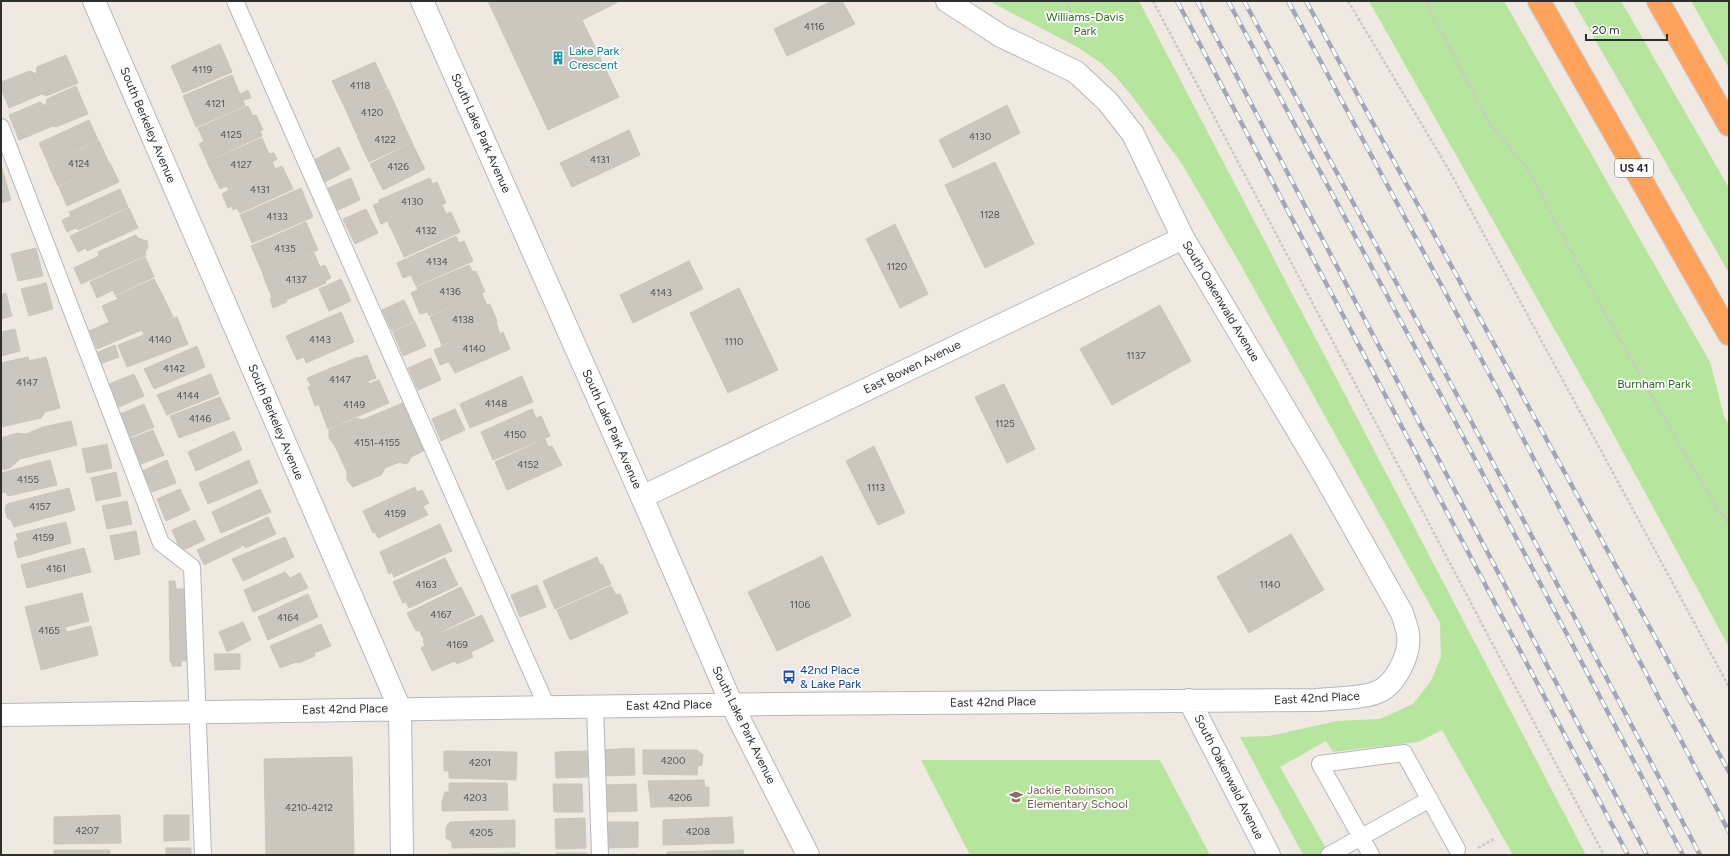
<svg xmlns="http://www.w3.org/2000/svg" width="1730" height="856" font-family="Figtree,sans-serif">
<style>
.green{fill:#b6e59e}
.building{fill:#cbc7bf;stroke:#cbc5ba}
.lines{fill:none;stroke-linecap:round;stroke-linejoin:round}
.service-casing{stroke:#b4b7c1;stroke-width:18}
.minor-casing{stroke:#b4b7c1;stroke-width:24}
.tertiary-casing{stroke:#b4b7c1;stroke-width:24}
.motorway-casing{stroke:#c9c9c9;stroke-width:24}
.path{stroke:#c9c9c9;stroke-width:2.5;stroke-dasharray:3 2;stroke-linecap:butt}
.service{stroke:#fff;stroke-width:16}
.minor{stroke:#fff;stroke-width:22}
.tertiary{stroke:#fff;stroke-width:22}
.motorway{stroke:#ffa35c;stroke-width:22}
.rail-casing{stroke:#a3a6b8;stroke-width:4.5}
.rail{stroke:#fff;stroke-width:3;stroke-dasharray:9;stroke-linecap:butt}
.labels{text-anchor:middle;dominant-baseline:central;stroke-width:3.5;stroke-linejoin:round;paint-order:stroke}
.number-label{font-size:10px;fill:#555452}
.shield{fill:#fff;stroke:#6d6d6d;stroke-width:1}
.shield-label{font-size:11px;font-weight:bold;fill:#2e2e2e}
.park-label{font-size:12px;fill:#2c6e1b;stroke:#fff}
.culture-label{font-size:12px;fill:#0d838f;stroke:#fff;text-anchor:start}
.street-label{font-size:12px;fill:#2e2e2e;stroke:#fff}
.transit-label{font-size:12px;fill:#164399;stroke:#fff;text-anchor:start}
.education-label{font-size:12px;fill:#785e54;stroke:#fff;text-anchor:start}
</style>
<rect width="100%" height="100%" fill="#efe9e1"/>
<path class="green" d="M989 1H1139L1586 855H1513L1442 730 1418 742 1333 752 1326 741 1280 767 1327 850 1318 855H1303L1240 737 1269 736 1337 721 1380 719 1413 704 1431 681 1441 657 1440 623 1242 267 1182 164 1132 96 1116 77 1101 63 1079 48Z
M1369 1H1504L1710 362 1724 416 1729 425V647L1604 417Z
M1573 1H1621L1729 188V273Z
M1691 1H1729V68Z
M921 760H1160L1210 855H970Z"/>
<path class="building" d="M488 1H620L582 20 619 97 548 130Z
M832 1H842L855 24 787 56 774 29Z
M220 44 232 72 183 93 171 66Z
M66 55 78 83 46 96 42 94 9 108 1 88V82L30 71 36 74 37 67Z
M375 62 387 88 345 108 332 81Z
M232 75 240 94 248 90 251 98 243 100 245 106 196 127 183 96Z
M76 86 88 114 56 127 53 126 19 140 9 115 40 102 46 106 47 99Z
M388 89 400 116 357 135 345 108Z
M1007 105 1020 133 953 168 939 140Z
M248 106 253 116 256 115 263 130 260 131 262 136 207 161 199 144 204 141 198 128Z
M400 117 412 142 369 162 357 136Z
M89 120 98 140 48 163 39 143Z
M629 130 640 155 572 187 560 163Z
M262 138 269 154 274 153 277 159 272 162 274 165 220 189 207 162Z
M99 141 109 163 58 186 48 164Z
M412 143 425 169 383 190 370 164Z
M339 147 350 169 325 182 314 160Z
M995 162 1034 244 985 268 945 185Z
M110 163 119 182 67 206 59 187Z
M1 165 11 200 1 203Z
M274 166 275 169 282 166 293 189 240 213 237 208 233 210 232 206 228 208 222 194 229 190 227 187Z
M351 178 360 200 338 210 328 188Z
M430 178 433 184 437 182 446 203 390 228 388 221 381 224 373 205 379 203V200Z
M301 188 313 217 252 243 240 215Z
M120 189 128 207 78 230 76 228 67 232 62 220 71 216 69 212Z
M442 205 446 214 451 212 460 232 404 257 391 228Z
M129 208 138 228 87 251 86 248 78 252 70 236Z
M366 209 378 233 355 244 343 219Z
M306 222 318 250 263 274 251 246Z
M895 224 928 294 900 308 866 239Z
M136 235 138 238 147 241 148 247 145 253 146 255 81 284 74 268 99 256 98 252Z
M456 236 459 243 464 241 473 261 416 286 411 275 403 278 397 263Z
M36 248 43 276 18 281 11 254Z
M314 253 320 267 325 265 331 278 325 281 326 283 286 300 287 302 273 308 270 299 272 298 263 275Z
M145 257 154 277 115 295 113 290 97 298 90 282Z
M689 261 703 289 633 323 620 295Z
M469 265 473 272 476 271 485 292 429 316 428 312 420 314 411 293 418 290 417 287Z
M154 279 164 298 109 322 102 306 118 299 116 296Z
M341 279 351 301 329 311 319 289Z
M46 283 53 309 29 316 21 289Z
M739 288 778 370 728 393 690 313Z
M6 293 12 316 1 319V295Z
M482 294 487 305 490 304 497 321 442 345 430 317Z
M164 298 173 317 97 349 89 331Z
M404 300 414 321 392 331 382 310Z
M1160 305 1191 361 1112 405 1080 349Z
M341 312 354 342 306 363 304 357 297 360 286 336Z
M177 317 188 344 127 367 118 345 144 335 142 330Z
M415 322 426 346 403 356 393 332Z
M496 322 500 334 503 332 510 349 455 373 449 362 440 365 434 350Z
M15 329 20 351 1 356V332Z
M115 345 119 357 100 364 96 353Z
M197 346 205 367 154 389 144 369Z
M367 355 376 378 368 381 369 384 315 406 308 387 311 386 307 378 358 357 359 358Z
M28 357 29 361 46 357 60 408 45 412 41 418 1 427V363Z
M431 358 441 380 418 390 408 368Z
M134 374 144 396 119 407 109 384Z
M211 374 219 394 167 415 157 395Z
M522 376 533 402 470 428 460 404Z
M379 380 389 403 328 429 319 405Z
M1004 384 1035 449 1007 463 975 397Z
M220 397 230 419 179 438 170 416Z
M405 402 425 450 411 457 408 463 404 464 400 462 385 468 381 475 353 487 347 480V472L335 446 329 438V430L357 418 362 420Z
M144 404 154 427 130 437 120 414Z
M455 409 465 430 441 441 432 419Z
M532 409 536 418 541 416 550 436 493 460 481 432Z
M71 421 77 445 20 459 10 468 1 470V438L17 433 26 434 43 427Z
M153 430 164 455 139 465 127 440Z
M234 431 242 450 196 471 188 452Z
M545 439 548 447 552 446 562 465 507 490 495 462Z
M107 444 112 468 87 473 82 449Z
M874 446 905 513 878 525 846 461Z
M50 460 57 485 8 496 6 492 1 493V473Z
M167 460 176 483 152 492 142 471Z
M249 460 258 483 208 504 199 483Z
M116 472 121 496 96 501 91 478Z
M415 487 417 492 422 490 429 503 423 506 428 515 378 538 375 532 373 533 363 511Z
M69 488 75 510 14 527 11 520 7 518 5 509 7 504Z
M180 489 190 510 166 521 157 499Z
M260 489 271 512 221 533 212 512Z
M127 501 132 524 107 529 102 506Z
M268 517 276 534 246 548 241 544V547L204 565 197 550Z
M195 520 205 540 181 551 172 530Z
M66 522 71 543 18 558 14 542 18 540 16 534Z
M440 524 452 551 394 577 392 572 389 574 380 552Z
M136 531 140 554 115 560 110 536Z
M1291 534 1324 590 1249 633 1217 577Z
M285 537 294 557 243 581 232 559Z
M84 548 91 572 27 588 21 565Z
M822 556 851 616 777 651 748 592Z
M597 557 600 565 602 564 611 584 555 609 543 581Z
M445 558 458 585 409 608 406 602 403 603 393 582Z
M285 572 290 578 300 573 308 588 253 612 244 590Z
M169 581H175L176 589H188L189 661H181V666H172V662H170Z
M537 585 546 607 520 617 511 595Z
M611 586 616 595 620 594 628 613 570 640 557 610Z
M461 587 475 615 424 640 419 630 416 631 407 613Z
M82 593 89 621 65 627 67 632 91 626 98 655 41 670 25 607Z
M308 594 318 617 268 640 258 617Z
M482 615 494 641 471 652 473 657 457 664 455 661 432 671 421 648 425 646 423 641Z
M243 622 251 640 227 652 219 632Z
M321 624 331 646 314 653 315 656 298 663 296 662 280 668 270 646Z
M214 654H240V669L215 670Z
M634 748 635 775 604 776 603 750Z
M643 750H697L703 755 702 765 698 766 697 775 643 774Z
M444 751 517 752 516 780 449 778V771H444Z
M587 751 588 777 556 778 555 752Z
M352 757 354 855H266L264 759Z
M704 780 705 787H709V806L651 807 648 781Z
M449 783H507L508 810 442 811V802L445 792H449Z
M553 784H582L583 812H554Z
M636 784 637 811 606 812 604 785Z
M120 815 121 843 54 844V817Z
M164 815H189V840L164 841Z
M732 817 734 843 663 845V820Z
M585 818 586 848 556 849 555 819Z
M515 820V847L452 848V842L446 838V827L450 822Z
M607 822H638V847L607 848Z
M166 848H191V855H166Z
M54 850H110V855H54Z
M743 850 744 855H667V852Z
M520 853V855H448V854Z
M556 853H587V855H556Z
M636 854V855H608Z"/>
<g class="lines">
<g class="service-casing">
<path id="service" d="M235 1 547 707
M1 127 161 543 192 567 203 855
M595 706 600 855
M1329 855 1430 799
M1371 855 1320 764 1404 753 1457 849"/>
</g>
<g class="minor-casing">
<path id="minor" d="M94 1 400 709 402 855
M642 497 1183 238
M1189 700 1269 855
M1 715 775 704 1317 700C1336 698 1357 699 1375 693 1395 687 1411 654 1408 634 1407 627 1404 620 1402 613L1323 473 1183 238 1133 134 1108 102 1076 72 1001 36 947 1"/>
</g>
<g class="tertiary-casing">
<path id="tertiary" d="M422 1 642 497 732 705 808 855"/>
</g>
<g class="motorway-casing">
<path id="motorway" d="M1539 1 1729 334
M1658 1 1729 125"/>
</g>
<path class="path" d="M1065 1 1078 27 1068 41
M1153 1 1604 855
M1348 1 1449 170 1729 687
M1426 1 1435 20 1489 123 1529 171 1582 272 1688 460 1719 511 1729 524
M1478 848 1494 839"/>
<use href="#service" class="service"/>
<use href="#minor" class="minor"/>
<use href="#tertiary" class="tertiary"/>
<use href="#motorway" class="motorway"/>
<g class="rail-casing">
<path id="rail" d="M1177 1 1628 855
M1197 1 1647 855
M1228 1 1458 427 1683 855
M1244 1 1471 421 1700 855
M1288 1 1493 381 1729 832
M1306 1 1729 772"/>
</g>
<use href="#rail" class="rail"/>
</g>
<defs>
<g id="building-bare" transform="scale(1.08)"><path d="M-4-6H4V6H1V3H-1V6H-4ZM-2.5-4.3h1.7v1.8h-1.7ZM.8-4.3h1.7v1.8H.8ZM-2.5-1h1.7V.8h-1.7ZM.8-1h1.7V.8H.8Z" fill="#0f9aa8" stroke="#fff" stroke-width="2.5" paint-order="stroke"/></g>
<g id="bus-bare" transform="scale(1.08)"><path d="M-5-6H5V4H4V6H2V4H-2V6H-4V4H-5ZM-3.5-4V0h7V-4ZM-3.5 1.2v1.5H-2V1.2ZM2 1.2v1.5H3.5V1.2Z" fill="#1a4fb4" stroke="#fff" stroke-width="2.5" paint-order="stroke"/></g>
<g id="school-bare" transform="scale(1.08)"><path d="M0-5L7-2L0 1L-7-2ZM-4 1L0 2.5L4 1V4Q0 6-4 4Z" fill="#8d6e63" stroke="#fff" stroke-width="2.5" paint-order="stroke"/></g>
</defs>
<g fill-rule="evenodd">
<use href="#building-bare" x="558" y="58"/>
<use href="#bus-bare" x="789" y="677"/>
<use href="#school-bare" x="1016" y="797"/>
</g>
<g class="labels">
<g class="number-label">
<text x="814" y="26">4116</text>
<text x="202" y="69">4119</text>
<text x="360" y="85">4118</text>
<text x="215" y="103">4121</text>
<text x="372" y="112">4120</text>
<text x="231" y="134">4125</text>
<text x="980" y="136">4130</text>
<text x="385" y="139">4122</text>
<text x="600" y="159">4131</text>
<text x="79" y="163">4124</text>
<text x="241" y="164">4127</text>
<text x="398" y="166">4126</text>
<text x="260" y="189">4131</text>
<text x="412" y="201">4130</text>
<text x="990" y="214">1128</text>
<text x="277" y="216">4133</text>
<text x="426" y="230">4132</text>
<text x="285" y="248">4135</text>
<text x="437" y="261">4134</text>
<text x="897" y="266">1120</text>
<text x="296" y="279">4137</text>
<text x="450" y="291">4136</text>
<text x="661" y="292">4143</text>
<text x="463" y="319">4138</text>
<text x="160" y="339">4140</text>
<text x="320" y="339">4143</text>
<text x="734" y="341">1110</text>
<text x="474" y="348">4140</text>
<text x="1136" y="355">1137</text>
<text x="174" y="368">4142</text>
<text x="340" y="379">4147</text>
<text x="27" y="382">4147</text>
<text x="188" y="395">4144</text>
<text x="496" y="403">4148</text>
<text x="354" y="404">4149</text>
<text x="200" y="418">4146</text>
<text x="1005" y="423">1125</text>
<text x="515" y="434">4150</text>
<text x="377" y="442">4151-4155</text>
<text x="528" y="464">4152</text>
<text x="28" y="479">4155</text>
<text x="876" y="487">1113</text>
<text x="40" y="506">4157</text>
<text x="395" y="513">4159</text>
<text x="43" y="537">4159</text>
<text x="56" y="568">4161</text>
<text x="426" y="584">4163</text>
<text x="1270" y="584">1140</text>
<text x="800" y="604">1106</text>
<text x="441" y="614">4167</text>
<text x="288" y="617">4164</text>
<text x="49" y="630">4165</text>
<text x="457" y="644">4169</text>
<text x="673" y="760">4200</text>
<text x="480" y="762">4201</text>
<text x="475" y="797">4203</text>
<text x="680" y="797">4206</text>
<text x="309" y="807">4210-4212</text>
<text x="87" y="830">4207</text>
<text x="698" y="831">4208</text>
<text x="481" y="832">4205</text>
</g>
<rect class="shield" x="1615" y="159" width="38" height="18" rx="3"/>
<g class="shield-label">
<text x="1634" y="168">US 41</text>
</g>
<g class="park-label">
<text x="1085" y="17">Williams-Davis<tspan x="1085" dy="14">Park</tspan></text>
<text x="1654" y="384">Burnham Park</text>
</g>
<g class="culture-label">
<text x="569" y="51">Lake Park<tspan x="569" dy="14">Crescent</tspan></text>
</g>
<g class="street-label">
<text transform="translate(148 125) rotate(67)">South Berkeley Avenue</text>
<text transform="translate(481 133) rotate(66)">South Lake Park Avenue</text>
<text transform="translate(1221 301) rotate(59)">South Oakenwald Avenue</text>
<text transform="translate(912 367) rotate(-26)">East Bowen Avenue</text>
<text transform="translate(276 422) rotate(67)">South Berkeley Avenue</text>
<text transform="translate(612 429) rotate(66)">South Lake Park Avenue</text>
<text transform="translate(1317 698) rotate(-3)">East 42nd Place</text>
<text transform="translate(993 702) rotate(-1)">East 42nd Place</text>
<text transform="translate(669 705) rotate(-1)">East 42nd Place</text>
<text transform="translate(345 709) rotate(-1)">East 42nd Place</text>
<text transform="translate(744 725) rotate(64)">South Lake Park Avenue</text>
<text transform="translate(1229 777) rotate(63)">South Oakenwald Avenue</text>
</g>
<g class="transit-label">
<text x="800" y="670">42nd Place<tspan x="800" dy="14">&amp; Lake Park</tspan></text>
</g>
<g class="education-label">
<text x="1027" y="790">Jackie Robinson<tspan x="1027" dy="14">Elementary School</tspan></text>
</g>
</g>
<rect width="1730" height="856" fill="none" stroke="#2e2e2e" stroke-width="4"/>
<path d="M1586 34v6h81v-6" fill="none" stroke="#2e2e2e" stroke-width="2"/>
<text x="1592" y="34" font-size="12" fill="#2e2e2e" stroke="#ffffff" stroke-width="3" paint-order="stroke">20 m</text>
</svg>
